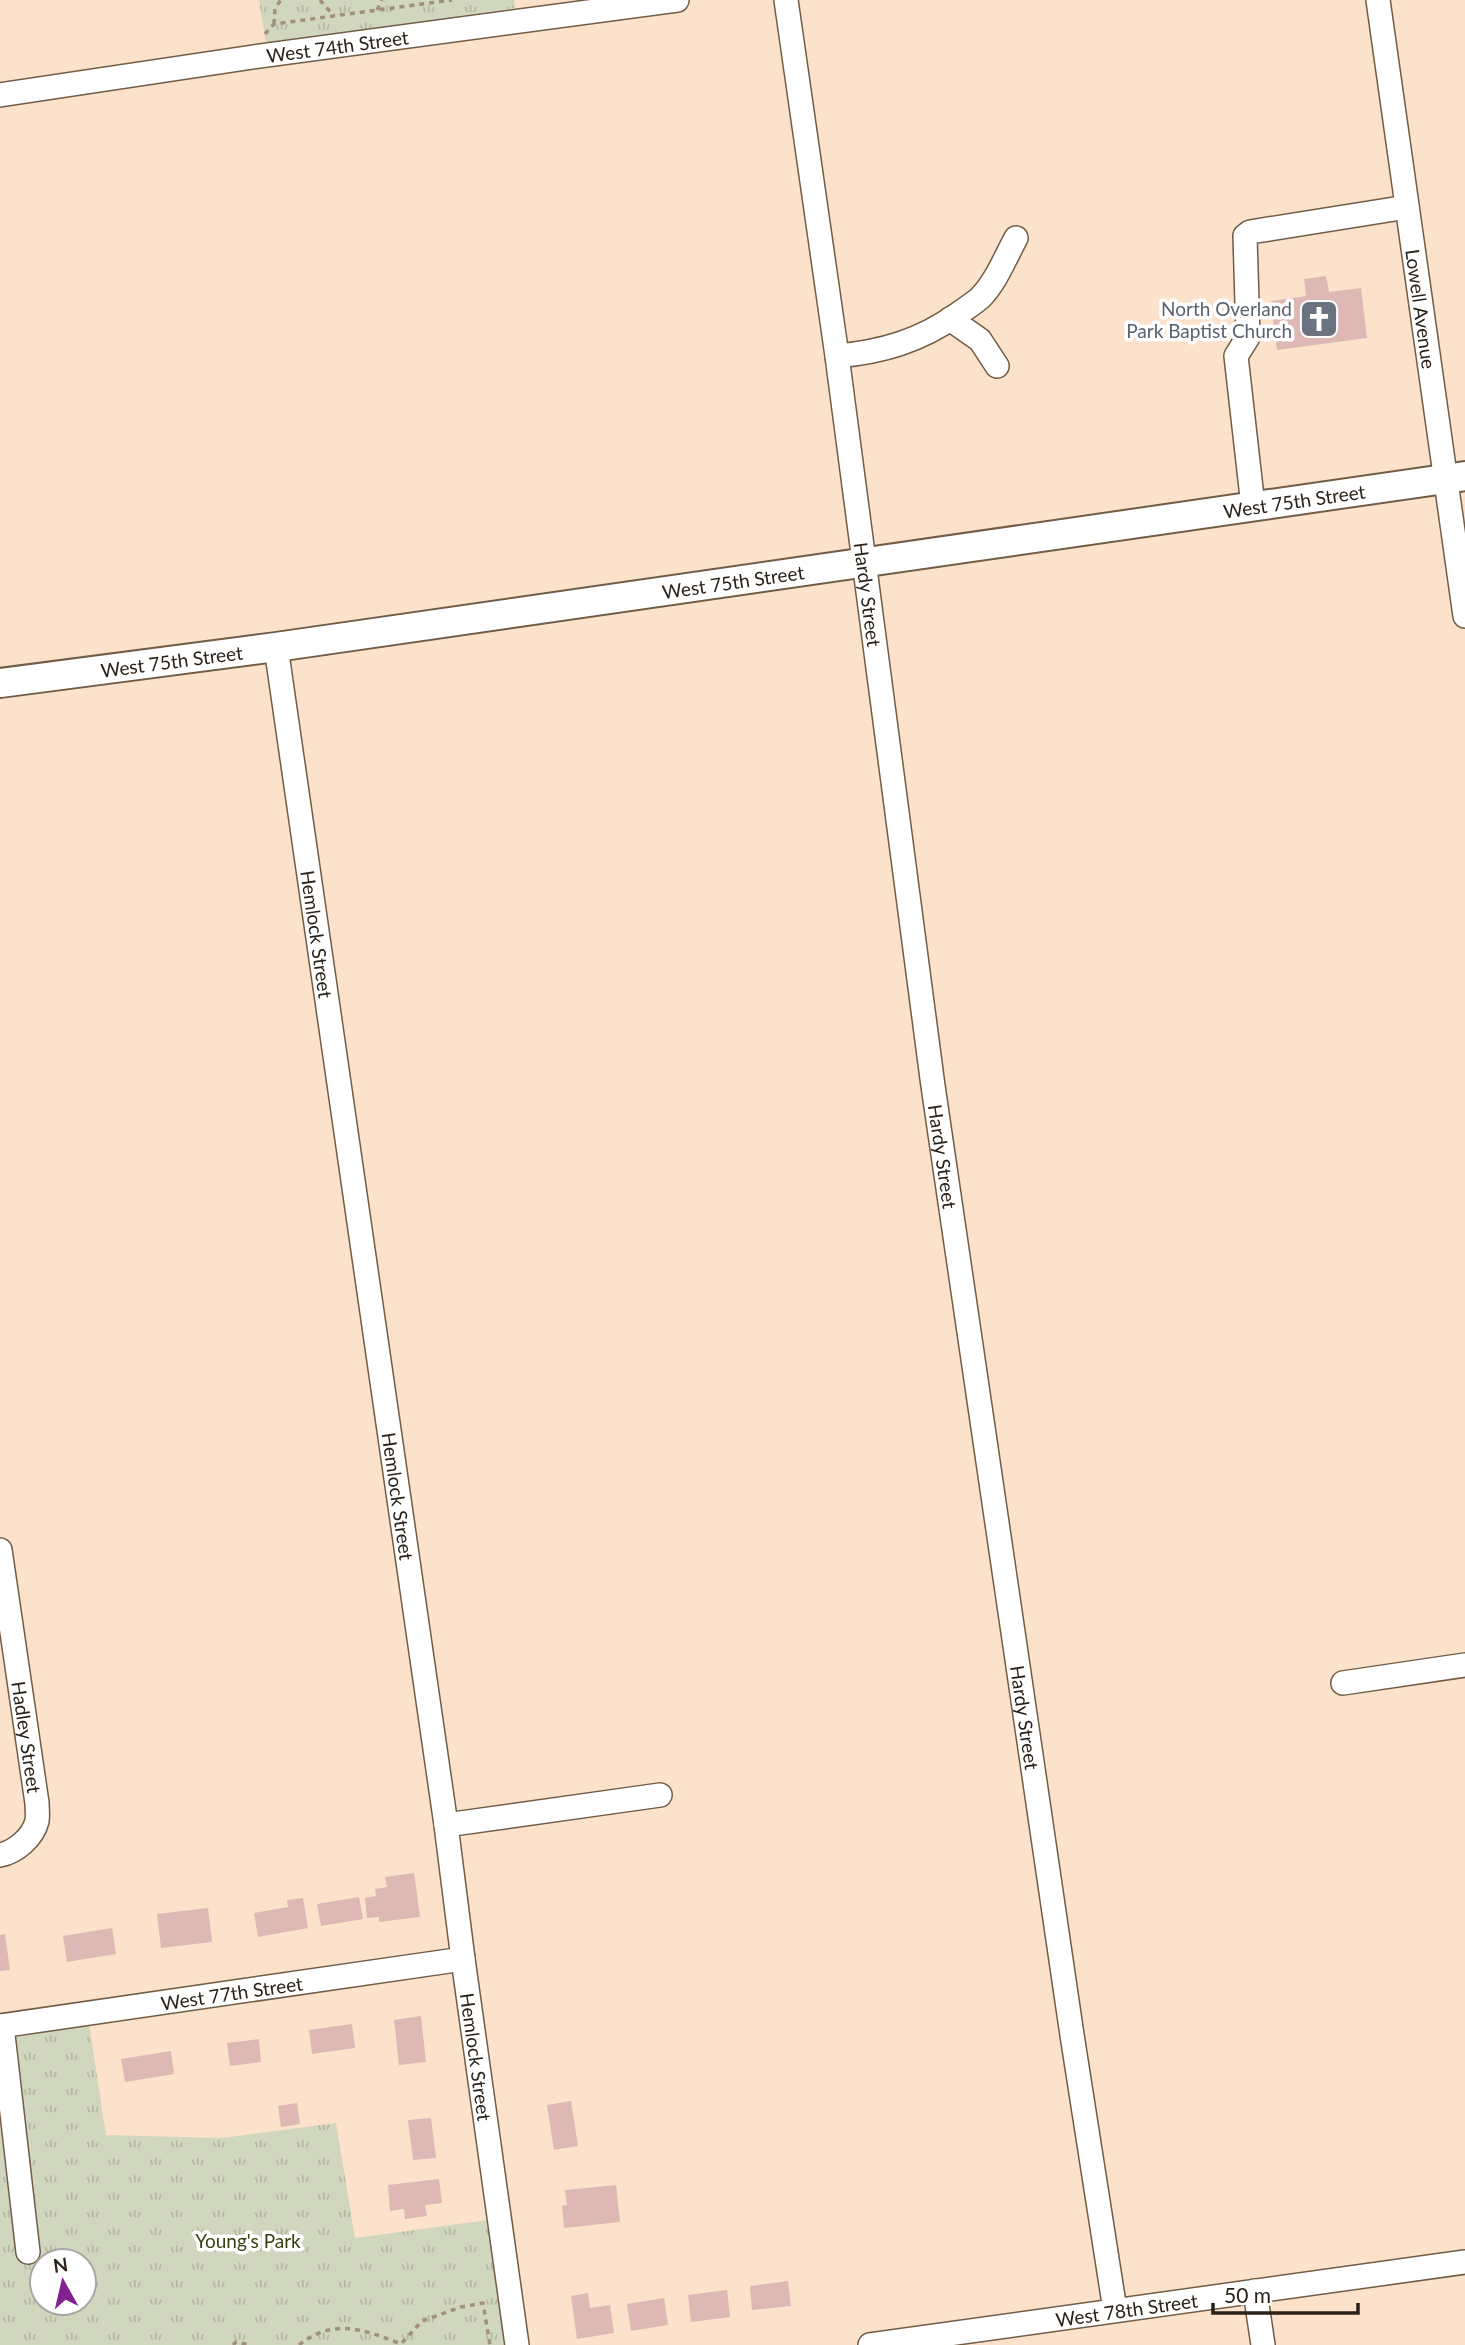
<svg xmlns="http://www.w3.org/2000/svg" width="1465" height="2345" font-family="Lato,sans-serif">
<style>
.grass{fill:url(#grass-tufts);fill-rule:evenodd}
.building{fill:#ddb8b5}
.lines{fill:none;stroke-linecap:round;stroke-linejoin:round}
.minor-casing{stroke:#715c47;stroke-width:26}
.major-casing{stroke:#715c47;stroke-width:32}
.path{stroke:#a28f7d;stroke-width:3.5;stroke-dasharray:5 5;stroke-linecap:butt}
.minor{stroke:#fff;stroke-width:23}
.major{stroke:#fff;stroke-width:28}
.labels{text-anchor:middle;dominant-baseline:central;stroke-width:7;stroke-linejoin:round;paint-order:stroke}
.street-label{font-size:19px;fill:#2a2118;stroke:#fff}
.worship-label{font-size:19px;fill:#5b616d;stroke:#fff;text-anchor:end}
.park-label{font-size:19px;fill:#38410d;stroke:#fff}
</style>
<defs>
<pattern id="grass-tufts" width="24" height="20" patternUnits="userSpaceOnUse" patternTransform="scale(1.75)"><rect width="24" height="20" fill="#d1d7be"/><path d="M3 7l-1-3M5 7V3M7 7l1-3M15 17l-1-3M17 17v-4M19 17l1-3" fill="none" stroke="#b4b8a3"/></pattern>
</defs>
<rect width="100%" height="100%" fill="#fce2ca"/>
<path class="grass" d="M259 0H514L515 8 266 44Z
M89 2023 106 2135 222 2138 336 2123 355 2238 488 2220 506 2345H0V2036ZM42 2261H84V2303H42Z"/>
<path class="building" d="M1326 276 1329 292 1361 288 1367 338 1277 350 1271 301 1306 296 1304 279Z
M414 1873 420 1917 379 1922V1917L367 1918 365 1898 376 1896 375 1889 387 1887 385 1877Z
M359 1897 363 1919 321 1926 317 1904Z
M303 1898 308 1928 258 1937 254 1913 288 1907 287 1900Z
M208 1908 212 1942 161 1948 157 1914Z
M112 1928 116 1954 67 1962 63 1936Z
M5 1934 10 1970 0 1971V1935Z
M421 2016 426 2062 399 2065 394 2020Z
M352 2024 355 2048 312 2054 309 2030Z
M259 2039 261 2062 230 2066 227 2043Z
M171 2051 174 2074 125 2082 121 2059Z
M571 2101 578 2146 554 2150 547 2105Z
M297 2103 300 2124 281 2127 278 2106Z
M431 2118 436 2158 413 2160 408 2120Z
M439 2179 442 2203 425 2205 427 2216 405 2219 404 2209 390 2211 388 2185Z
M616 2185 620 2222 564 2228 562 2206 567 2205 565 2190Z
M788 2281 791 2306 752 2310 750 2286Z
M727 2290 730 2317 691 2322 688 2295Z
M588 2293 590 2308 610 2305 614 2333 577 2339 571 2296Z
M664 2298 668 2325 631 2331 627 2304Z"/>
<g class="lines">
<g class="minor-casing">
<g id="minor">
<path id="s1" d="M786 0 837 356 933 1086 1072 2035 1115 2310"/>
<path id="s2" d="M1378 0 1465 616"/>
<path id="s3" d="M0 95 253 57 677 0"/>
<path d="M950 319 980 340 997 366"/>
<path d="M837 356C882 352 920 341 958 314 965 309 973 304 980 298 996 282 1005 258 1016 238"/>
<path d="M1253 506 1236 356 1248 337 1245 236 1250 232 1407 207"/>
<path id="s4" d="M276 647 446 1825 463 1959 517 2345"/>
<path id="s5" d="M0 1550 37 1803C37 1808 38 1815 37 1821 33 1837 16 1852 0 1855"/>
<path d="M1343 1683 1465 1665"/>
<path d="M446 1825 660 1795"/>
<path id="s6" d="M0 2026 463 1959"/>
<path d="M2 2026 28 2252"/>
<path d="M1255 2291 1263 2345"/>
<path id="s7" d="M870 2345 1465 2262"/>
</g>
</g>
<g class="major-casing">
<g id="major">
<path id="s8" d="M0 683 276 647 1465 476"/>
</g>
</g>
<path class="path" d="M320 0 334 16
M377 10 382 0
M274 24 275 8 281 0
M265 34 274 24 452 0
M233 2345 236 2342 250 2345
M299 2345C334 2317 365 2330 401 2344L422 2321 461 2307 483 2303 490 2345"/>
<use href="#minor" class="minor"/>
<use href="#major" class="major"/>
</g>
<defs>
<g id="church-square" transform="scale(2.0125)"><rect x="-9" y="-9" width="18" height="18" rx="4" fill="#6b7280" stroke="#fff"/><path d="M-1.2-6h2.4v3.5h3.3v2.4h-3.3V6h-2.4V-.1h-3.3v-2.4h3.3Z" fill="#fff"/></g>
</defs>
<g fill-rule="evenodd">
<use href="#church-square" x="1319" y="319"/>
</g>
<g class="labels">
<g class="street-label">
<text stroke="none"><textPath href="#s3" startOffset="341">West 74th Street</textPath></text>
<text stroke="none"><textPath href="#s2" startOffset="312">Lowell Avenue</textPath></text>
<text stroke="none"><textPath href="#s8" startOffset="1307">West 75th Street</textPath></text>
<text stroke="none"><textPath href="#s8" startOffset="740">West 75th Street</textPath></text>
<text stroke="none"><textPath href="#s1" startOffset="600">Hardy Street</textPath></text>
<text stroke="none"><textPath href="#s8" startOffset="173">West 75th Street</textPath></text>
<text stroke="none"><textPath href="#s4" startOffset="290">Hemlock Street</textPath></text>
<text stroke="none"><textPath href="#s1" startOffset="1167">Hardy Street</textPath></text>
<text stroke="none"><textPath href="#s4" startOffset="858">Hemlock Street</textPath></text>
<text stroke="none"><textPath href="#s1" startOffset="1734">Hardy Street</textPath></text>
<text stroke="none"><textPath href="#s5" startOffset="189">Hadley Street</textPath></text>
<text stroke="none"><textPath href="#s6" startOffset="234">West 77th Street</textPath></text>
<text stroke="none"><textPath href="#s4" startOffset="1424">Hemlock Street</textPath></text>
<text stroke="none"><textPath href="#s7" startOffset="259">West 78th Street</textPath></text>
</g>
<g class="worship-label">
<text x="1292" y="308">North Overland<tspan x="1292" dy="22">Park Baptist Church</tspan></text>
</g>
<g class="park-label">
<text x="248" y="2240">Young's Park</text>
</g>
</g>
<g transform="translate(63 2282) rotate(352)"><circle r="33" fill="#ffffff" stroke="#aaa6a3" stroke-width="2"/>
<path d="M0-5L12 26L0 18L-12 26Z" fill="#81228e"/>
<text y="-10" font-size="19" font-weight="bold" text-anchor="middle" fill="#2a2118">N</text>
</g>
<path d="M1213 2303v10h145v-10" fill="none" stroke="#2a2118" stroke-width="3.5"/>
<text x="1224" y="2303" font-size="21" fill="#2a2118" stroke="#ffffff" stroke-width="5" paint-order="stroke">50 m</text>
</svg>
